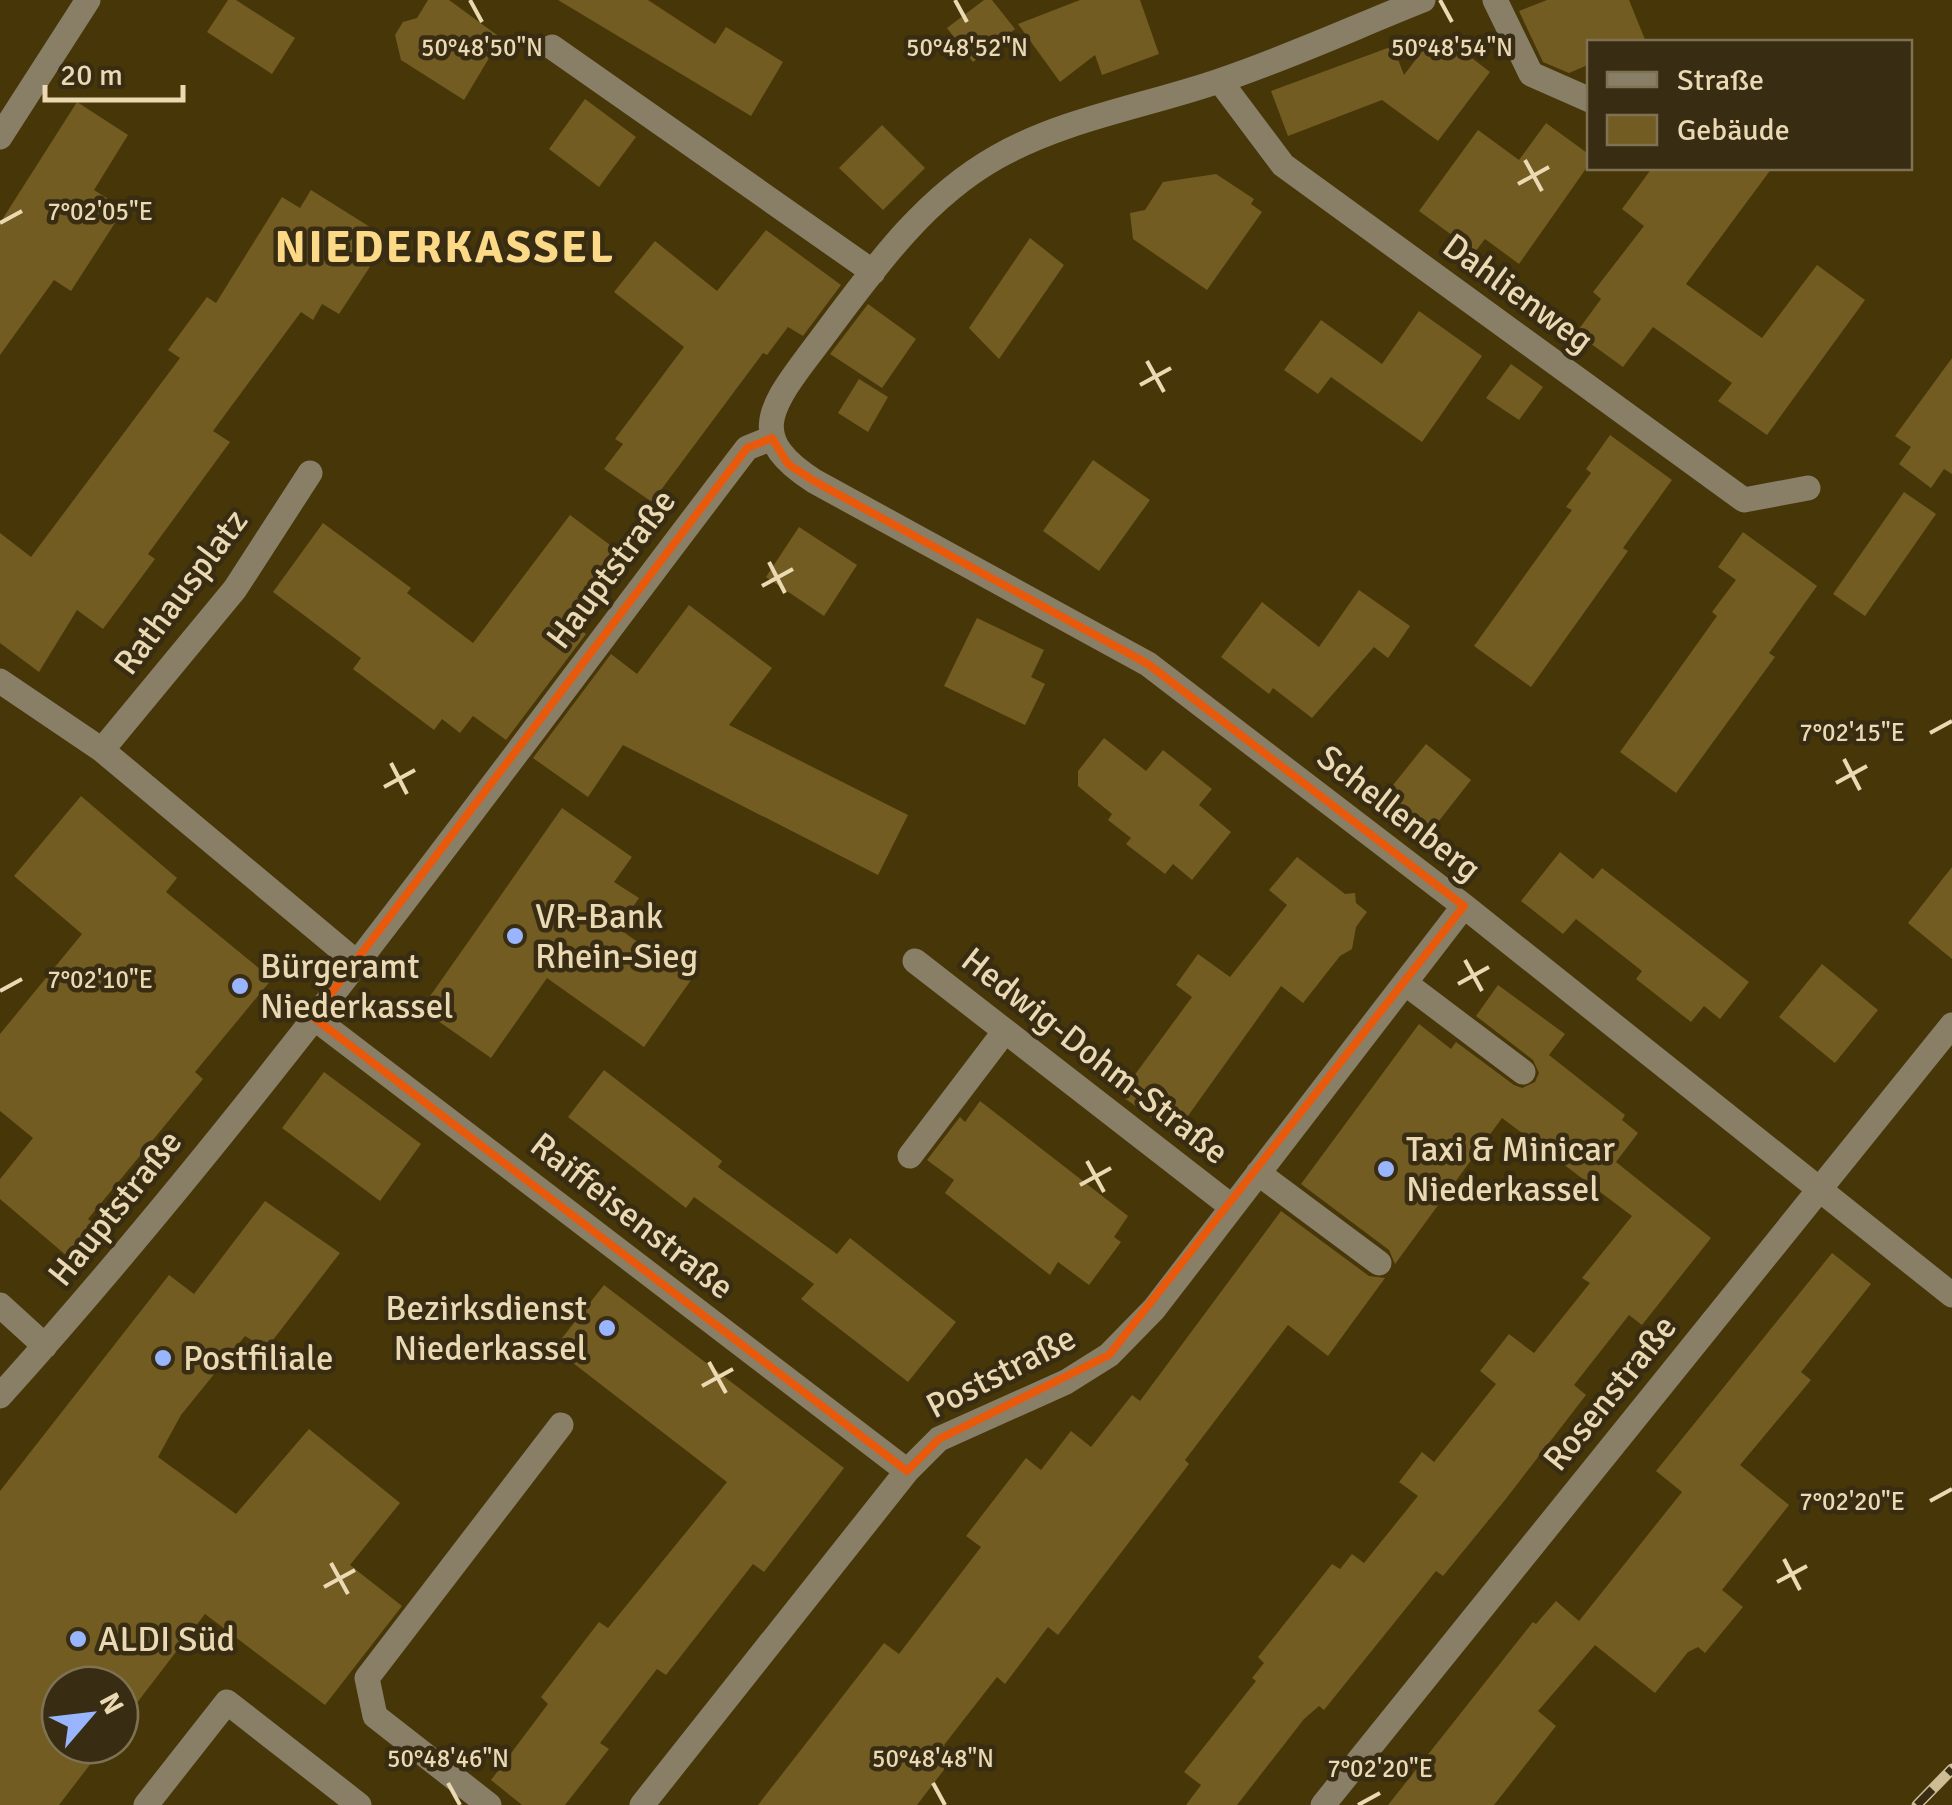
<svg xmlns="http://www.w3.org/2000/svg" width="1952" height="1805" font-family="Signika,sans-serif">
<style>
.building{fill:#735c22}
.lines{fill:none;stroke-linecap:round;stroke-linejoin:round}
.minor{stroke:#897f67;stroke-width:25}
.rail-casing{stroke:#cdbc94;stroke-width:11}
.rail{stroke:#382d13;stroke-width:8;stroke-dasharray:22;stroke-linecap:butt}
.marked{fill:none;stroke:#e8590c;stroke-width:8;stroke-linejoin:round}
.ticks{fill:none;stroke:#ead9b3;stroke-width:4}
.poi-dot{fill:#99b5fd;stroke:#382d13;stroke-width:4}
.labels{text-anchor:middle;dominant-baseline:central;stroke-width:9;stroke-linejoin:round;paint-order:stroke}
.street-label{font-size:35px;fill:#ead9b3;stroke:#382d13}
.poi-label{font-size:35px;fill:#ead9b3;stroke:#382d13;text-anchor:start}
.district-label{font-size:45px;font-weight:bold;letter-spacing:2.5px;fill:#fcd987;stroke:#382d13}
.ticks-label{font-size:25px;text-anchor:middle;fill:#ead9b3;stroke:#382d13;stroke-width:9;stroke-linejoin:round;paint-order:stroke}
</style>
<rect width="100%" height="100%" fill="#473607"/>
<path class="building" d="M228 0H236L295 38 272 74 207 32Z
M428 0H449L501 38 464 100 401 60 395 35 403 22 417 18Z
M558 0H648L715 44 726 27 783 62 751 116Z
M984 0H992L1015 29 973 62 947 28Z
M1080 0H1140L1159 54 1102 75 1095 55 1060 82 1018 24Z
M1547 0H1629L1646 42H1590V64L1569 73 1543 62 1519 11Z
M1427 45 1445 58 1455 45 1490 72 1438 141 1382 100 1288 136 1271 91 1393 46 1404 75Z
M585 99 636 137 599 187 549 149Z
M77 102 128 135 94 190 124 209 71 291 54 280 0 355V223Z
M1546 123 1590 155V163L1519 264 1485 239 1475 252 1419 211 1478 130 1519 160Z
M882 125 925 168 883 210 839 168Z
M1652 168H1772L1686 284 1762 338 1817 265 1865 300 1767 435 1718 401 1732 383 1653 327 1623 367 1576 333 1601 299 1593 292 1644 226 1622 209Z
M1216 174 1254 199 1251 204 1262 212 1207 290 1133 239 1130 213 1145 210 1163 182Z
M311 190 370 227 359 245 377 256 339 314 322 304 313 320 301 312 213 431 230 442 148 554 155 559 103 629 77 610 39 672 0 643V533L31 557 180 358 168 350 207 297 216 303 282 197 300 208Z
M766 230 841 285 803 336 788 327 767 355 763 353 652 502 604 469 623 444 615 439 684 347 614 292 655 241 717 291Z
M1030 238 1064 265 999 359 969 328Z
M868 304 916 339 882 388 830 354Z
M1419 311 1482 356 1422 442 1331 377 1318 394 1284 370 1321 320 1382 364Z
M1952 358V474L1944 469 1931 488 1899 464 1911 447 1895 436Z
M1511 364 1543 387 1519 420 1486 398Z
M859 379 888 397 868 432 838 413Z
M1610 435 1672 480 1623 548 1628 551 1531 687 1474 646 1572 510 1566 507 1591 473 1586 469Z
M1093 460 1150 500 1099 571 1043 531Z
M1904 492 1936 514 1865 616 1833 594Z
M570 515 622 554 570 622 586 634 506 740 473 716 460 733 442 719 434 730 353 669 361 658 273 592 323 523 411 588 407 593 473 643Z
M799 527 857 565 824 616 766 577Z
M1743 532 1817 586 1769 653 1775 657 1676 793 1620 752 1717 616 1712 612 1736 580 1718 567Z
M1359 590 1410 626 1388 658 1374 647 1312 718 1273 688 1269 694 1221 657 1262 602 1319 647Z
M689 605 772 668 729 725 908 815 878 875 623 745 588 797 533 758 611 654 637 674Z
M977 618 1044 650 1031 677 1045 684 1025 725 944 686Z
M1104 738 1146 771 1163 750 1212 789 1199 805 1231 832 1192 880 1173 864 1165 874 1126 844 1131 838 1108 820 1112 814 1078 786V771Z
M1426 744 1471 780 1431 831 1385 795Z
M81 796 177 878 166 892 272 979 195 1072 203 1079 88 1219 96 1225 67 1256 0 1199V1179L33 1138 0 1111V1034L82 934 14 876Z
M562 808 632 857 614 882 639 898 618 928 691 980 644 1047 547 978 491 1058 421 1009Z
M1560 852 1593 879 1602 868 1749 982 1720 1019 1704 1006 1691 1022 1636 979 1642 971 1576 919 1563 934 1521 901Z
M1297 857 1345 894 1355 893 1356 903 1367 912 1356 927 1352 949 1340 956 1303 1003 1281 986 1175 1134 1120 1095 1192 997 1176 985 1198 954 1230 977 1287 905 1269 890Z
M1952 867V959L1908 923Z
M1822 964 1878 1010 1835 1063 1779 1017Z
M1498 985 1565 1034 1549 1055 1625 1115 1622 1120 1638 1133 1616 1162 1711 1238 1642 1325 1629 1315 1574 1385 1586 1395 1505 1500 1443 1576 1436 1571 1324 1710 1319 1706 1304 1719 1237 1805H1186L1201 1785 1184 1772 1256 1681 1252 1678 1264 1663 1258 1657 1332 1564 1340 1569 1352 1554 1364 1563 1418 1496 1399 1482 1422 1452 1434 1462 1496 1384 1480 1371 1509 1334 1534 1353 1590 1283 1582 1278 1632 1216 1502 1118 1395 1264 1389 1250 1301 1184 1419 1024 1451 1049 1456 1042 1514 1085 1522 1088 1535 1082 1539 1073 1533 1060 1476 1016Z
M604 1070 722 1161 718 1167 837 1254 850 1238 956 1322 908 1382 801 1299 814 1284 694 1197 686 1208 568 1117Z
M324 1072 421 1144 380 1201 282 1128Z
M980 1101 1128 1216 1114 1237 1121 1242 1089 1285 1058 1262 1050 1275 945 1193 954 1180 927 1160 960 1117 965 1122Z
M265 1201 340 1253 266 1349 245 1336 181 1415 158 1457 236 1514 309 1429 400 1503 350 1565 402 1606 325 1705 205 1614 120 1725V1685H60V1745H105L59 1805H0V1491L169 1275 194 1294Z
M1281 1211 1369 1276 1385 1278 1328 1356 1288 1325 1185 1460 1189 1464 1058 1635 1048 1627 1005 1684 997 1677 944 1745 956 1754 917 1805H758L884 1643 899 1654 981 1547 966 1536 1026 1458 1041 1470 1071 1431 1091 1447 1132 1395 1140 1401Z
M1832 1253 1871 1284 1801 1372 1811 1380 1740 1465 1789 1505 1722 1590 1743 1607 1705 1653 1698 1647 1688 1652 1655 1693 1595 1645 1538 1711 1556 1726 1494 1805H1388L1533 1622 1536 1624 1556 1601 1579 1621 1682 1492 1656 1471Z
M604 1285 844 1468 764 1572 753 1564 666 1675 657 1669 600 1743 609 1749 565 1805H522L491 1780 548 1704 541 1697 599 1622 608 1628 727 1482 564 1356 572 1346 562 1338Z"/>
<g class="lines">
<path class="minor" d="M1423 0C1355 27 1288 58 1219 81 1146 106 1064 119 997 157 915 203 862 286 806 359 767 411 750 440 814 481L1148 664 1464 906 1952 1295
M1495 0 1531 74 1590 100
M552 47 873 272
M1220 81 1283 165 1744 500 1808 488
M0 137 88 0
M0 681 102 750 356 962
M102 750 235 589 310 473
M915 961 1232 1207
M1405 983 1523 1072
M313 1017 907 1471
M910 1156 1005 1031
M1258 1173 1379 1263
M0 1305 45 1346
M0 1396C269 1097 503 767 747 448L772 438
M146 1805 227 1702 359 1805
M489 1805 375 1716 367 1678 561 1425
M642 1805 907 1471 939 1439 1066 1382 1109 1355 1154 1309 1464 906
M1323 1805 1952 1025"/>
<g class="rail-casing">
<path id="rail" d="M1917 1805 1952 1769"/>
</g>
<use href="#rail" class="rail"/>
</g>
<path class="marked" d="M772 438 788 464 814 481 1148 664 1464 906 1109 1355 939 1439 907 1471 313 1017 747 448Z"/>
<path class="ticks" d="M470 0 482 22M955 0 967 22M1440 0 1452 22M1525 160 1542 191M1518 184 1549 167M0 223 22 211M1147 361 1164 392M1140 385 1171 368M769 562 785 593M762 586 793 569M1930 733 1952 721M1844 759 1860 790M391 763 407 794M1836 783 1867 766M384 787 415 770M1465 960 1482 991M1458 984 1489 967M0 991 22 979M1087 1161 1104 1192M1080 1185 1111 1168M709 1362 726 1393M702 1386 733 1369M1930 1501 1952 1489M1784 1559 1800 1590M331 1563 348 1594M1777 1582 1807 1566M324 1587 355 1570M448 1783 460 1805M933 1783 945 1805M1358 1805 1380 1793"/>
<g class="poi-dot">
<circle cx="515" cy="936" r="10"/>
<circle cx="240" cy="986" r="10"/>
<circle cx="1386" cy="1169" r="10"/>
<circle cx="607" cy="1328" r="10"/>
<circle cx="163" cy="1358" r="10"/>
<circle cx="78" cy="1639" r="10"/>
</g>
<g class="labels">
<g class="street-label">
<text transform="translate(1518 293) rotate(36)">Dahlienweg</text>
<text transform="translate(611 569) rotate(-53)">Hauptstraße</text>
<text transform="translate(181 592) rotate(-53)">Rathausplatz</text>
<text transform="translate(1399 813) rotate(38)">Schellenberg</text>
<text transform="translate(1095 1056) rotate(38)">Hedwig-Dohm-Straße</text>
<text transform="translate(115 1208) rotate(-51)">Hauptstraße</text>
<text transform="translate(632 1216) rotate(38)">Raiffeisenstraße</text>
<text transform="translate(1001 1372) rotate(-27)">Poststraße</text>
<text transform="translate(1610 1393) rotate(-51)">Rosenstraße</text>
</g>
<g class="poi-label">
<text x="535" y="916">VR-Bank<tspan x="535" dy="40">Rhein-Sieg</tspan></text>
<text x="260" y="966">Bürgeramt<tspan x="260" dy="40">Niederkassel</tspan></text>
<text x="1406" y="1149">Taxi &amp; Minicar<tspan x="1406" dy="40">Niederkassel</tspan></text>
<text x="587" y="1308" text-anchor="end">Bezirksdienst<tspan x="587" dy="40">Niederkassel</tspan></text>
<text x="183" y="1358">Postfiliale</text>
<text x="98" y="1639">ALDI Süd</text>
</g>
<g class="district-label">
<text x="445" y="247">NIEDERKASSEL</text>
</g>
</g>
<g class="ticks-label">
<text x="482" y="56">50°48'50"N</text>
<text x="967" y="56">50°48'52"N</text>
<text x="1452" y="56">50°48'54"N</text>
<text x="100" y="220">7°02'05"E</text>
<text x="1852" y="741">7°02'15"E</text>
<text x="100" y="988">7°02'10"E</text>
<text x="1852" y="1510">7°02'20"E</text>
<text x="448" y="1767">50°48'46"N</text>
<text x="933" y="1767">50°48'48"N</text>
<text x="1380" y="1777">7°02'20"E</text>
</g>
<rect x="1587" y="40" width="325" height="130" fill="#382d13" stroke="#7f7253" stroke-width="2.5"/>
<rect x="1607" y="72" width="50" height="15" fill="#897f67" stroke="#7f7253" stroke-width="2.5"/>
<text x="1677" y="90" font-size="30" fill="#ead9b3">Straße</text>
<rect x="1607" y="115" width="50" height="30" fill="#735c22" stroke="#7f7253" stroke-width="2.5"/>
<text x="1677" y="140" font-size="30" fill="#ead9b3">Gebäude</text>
<g transform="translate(90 1715) rotate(62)"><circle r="48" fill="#382d13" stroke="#7f7253" stroke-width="2.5"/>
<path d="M0-8L18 38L0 25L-18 38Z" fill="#99b5fd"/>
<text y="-15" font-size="28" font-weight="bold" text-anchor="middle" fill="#ead9b3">N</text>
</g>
<path d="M45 85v15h138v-15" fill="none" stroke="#ead9b3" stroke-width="5"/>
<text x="60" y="85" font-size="30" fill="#ead9b3" stroke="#382d13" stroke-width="8" paint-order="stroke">20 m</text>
</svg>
